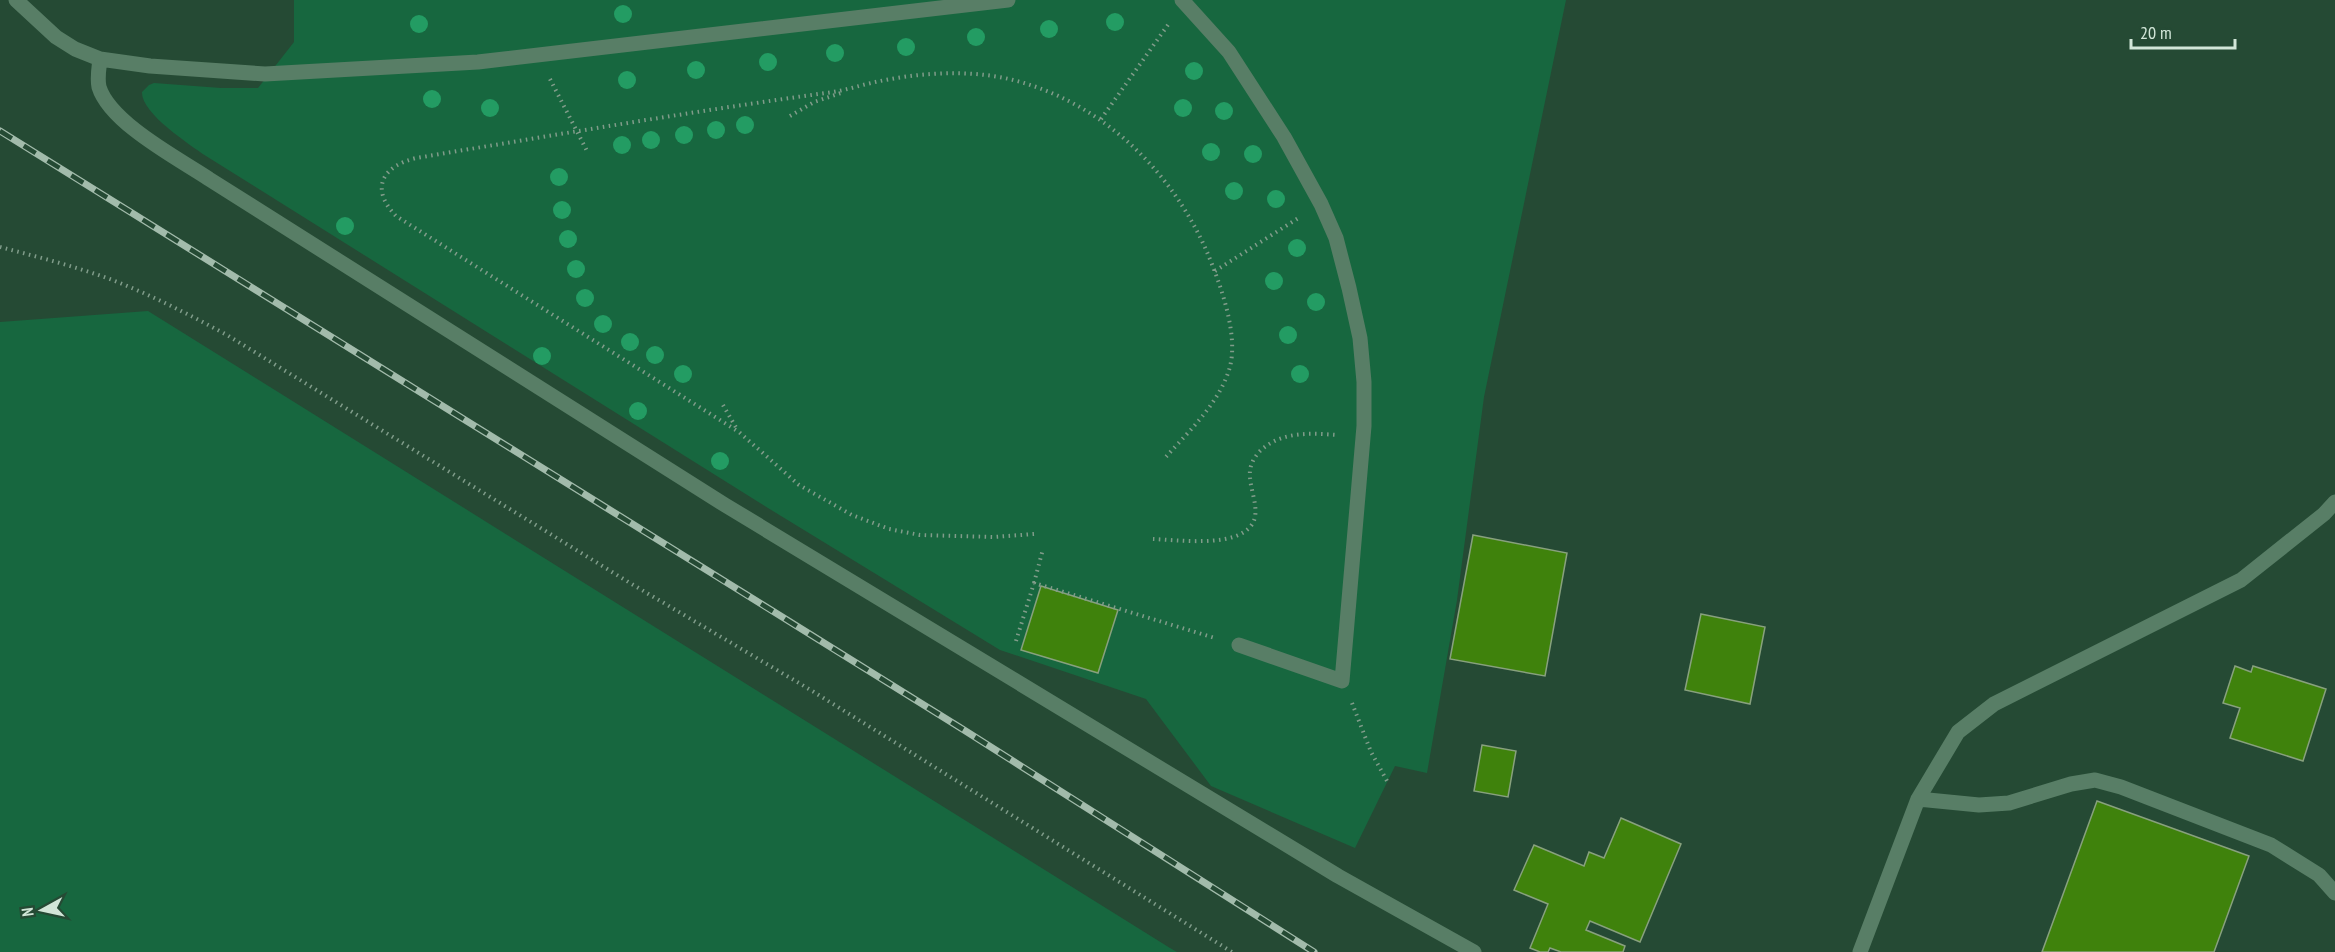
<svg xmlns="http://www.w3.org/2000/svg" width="2335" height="952" font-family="'PT Sans Narrow',sans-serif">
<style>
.green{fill:#17673f}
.building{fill:#3f820c;stroke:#88a17e;stroke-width:1.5}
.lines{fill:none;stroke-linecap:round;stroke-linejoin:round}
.path{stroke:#809c8a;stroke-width:4;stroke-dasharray:1.5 4.5;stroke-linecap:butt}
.minor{stroke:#587e66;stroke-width:15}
.rail-casing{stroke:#a2bbab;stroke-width:7}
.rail{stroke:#254a34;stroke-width:4.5;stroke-dasharray:14;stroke-linecap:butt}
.tree{fill:#239c63}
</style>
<rect width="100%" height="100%" fill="#254a34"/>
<path class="green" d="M294 0H1566L1484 397 1457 600 1427 773 1395 766 1355 848 1211 786 1146 699 1000 650 768 508 206 156C189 144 141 113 142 92L149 85 154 83 221 88H258L294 42Z
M148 311 1170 948 1177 952H0V322Z"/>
<path class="building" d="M1473 535 1567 553 1545 676 1450 659Z
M1041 586 1118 610 1098 673 1021 650Z
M1701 614 1765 627 1750 704 1685 690Z
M2235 666 2251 672 2253 666 2326 689 2303 761 2230 738 2240 708 2223 703Z
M1482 745 1516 751 1508 797 1474 791Z
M2097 801 2249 856 2214 952H2042Z
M1621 818 1681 844 1640 942 1590 921 1586 930 1625 946 1623 952H1561L1550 948 1548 952H1540L1530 948 1548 904 1514 890 1534 845 1584 866 1589 852 1604 858Z"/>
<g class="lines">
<path class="path" d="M550 79 587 151
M790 116 814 102 841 93
M1101 119 1170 22
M0 247C38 257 78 267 115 281 153 296 190 315 227 335L630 583 809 689 1232 952
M1215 271 1300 217
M723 405 738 431
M1034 534 994 537 920 535 889 529 852 515 799 485 739 432 396 216C369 188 383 166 416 158 555 135 694 111 833 92 846 90 858 86 871 83 915 73 965 69 1009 79 1099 100 1171 169 1207 252 1220 283 1240 337 1229 370 1218 405 1187 433 1164 459
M1153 539C1177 540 1223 546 1244 532 1265 519 1251 496 1250 477 1249 467 1253 459 1259 452 1280 431 1310 433 1337 435
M1034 583 1043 549
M1016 641 1034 583 1215 638
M1352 703 1371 752 1387 781"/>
<path class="minor" d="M16 0 56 37 75 49 100 59 150 66 265 74 478 62 1008 0
M1182 0 1229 52 1284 137 1321 204 1336 238 1349 288 1360 338 1364 382V426L1342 681 1239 645
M100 59C99 68 97 78 99 87 110 123 179 159 209 179L725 505 1338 876 1474 952
M1918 799 1979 805 2009 803 2071 784 2095 780 2121 787 2271 845 2319 875 2335 893
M1860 952 1918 799 1958 732 1994 704 2241 580 2324 514 2335 502"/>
<g class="rail-casing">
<path id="rail" d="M0 131 964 730 1314 952"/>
</g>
<use href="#rail" class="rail"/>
</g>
<g class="tree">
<circle cx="623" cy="14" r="9"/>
<circle cx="1115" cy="22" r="9"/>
<circle cx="419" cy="24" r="9"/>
<circle cx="1049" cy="29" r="9"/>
<circle cx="976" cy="37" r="9"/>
<circle cx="906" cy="47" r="9"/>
<circle cx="835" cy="53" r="9"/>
<circle cx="768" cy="62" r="9"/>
<circle cx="696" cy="70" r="9"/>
<circle cx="1194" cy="71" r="9"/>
<circle cx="627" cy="80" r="9"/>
<circle cx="432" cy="99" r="9"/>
<circle cx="490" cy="108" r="9"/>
<circle cx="1183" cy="108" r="9"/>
<circle cx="1224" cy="111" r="9"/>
<circle cx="745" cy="125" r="9"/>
<circle cx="716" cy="130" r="9"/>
<circle cx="684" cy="135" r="9"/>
<circle cx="651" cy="140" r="9"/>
<circle cx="622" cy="145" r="9"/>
<circle cx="1211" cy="152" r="9"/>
<circle cx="1253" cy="154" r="9"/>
<circle cx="559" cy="177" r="9"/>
<circle cx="1234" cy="191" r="9"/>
<circle cx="1276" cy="199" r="9"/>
<circle cx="562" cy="210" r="9"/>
<circle cx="345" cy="226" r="9"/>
<circle cx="568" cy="239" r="9"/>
<circle cx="1297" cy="248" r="9"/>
<circle cx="576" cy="269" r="9"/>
<circle cx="1274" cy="281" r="9"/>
<circle cx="585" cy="298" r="9"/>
<circle cx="1316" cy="302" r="9"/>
<circle cx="603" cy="324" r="9"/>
<circle cx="1288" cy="335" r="9"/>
<circle cx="630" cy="342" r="9"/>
<circle cx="655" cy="355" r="9"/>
<circle cx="542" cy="356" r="9"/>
<circle cx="683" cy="374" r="9"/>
<circle cx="1300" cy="374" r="9"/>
<circle cx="638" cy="411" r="9"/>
<circle cx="720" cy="461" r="9"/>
</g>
<g transform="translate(42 910) rotate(262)" stroke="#254a34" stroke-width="4.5" paint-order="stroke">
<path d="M0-4.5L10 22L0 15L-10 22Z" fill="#d2e6d8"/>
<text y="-9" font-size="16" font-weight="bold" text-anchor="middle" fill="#d2e6d8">N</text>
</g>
<path d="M2131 39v9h104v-9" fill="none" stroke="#d2e6d8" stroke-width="3"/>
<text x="2140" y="39" font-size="18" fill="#d2e6d8" stroke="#254a34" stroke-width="4.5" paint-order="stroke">20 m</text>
</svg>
